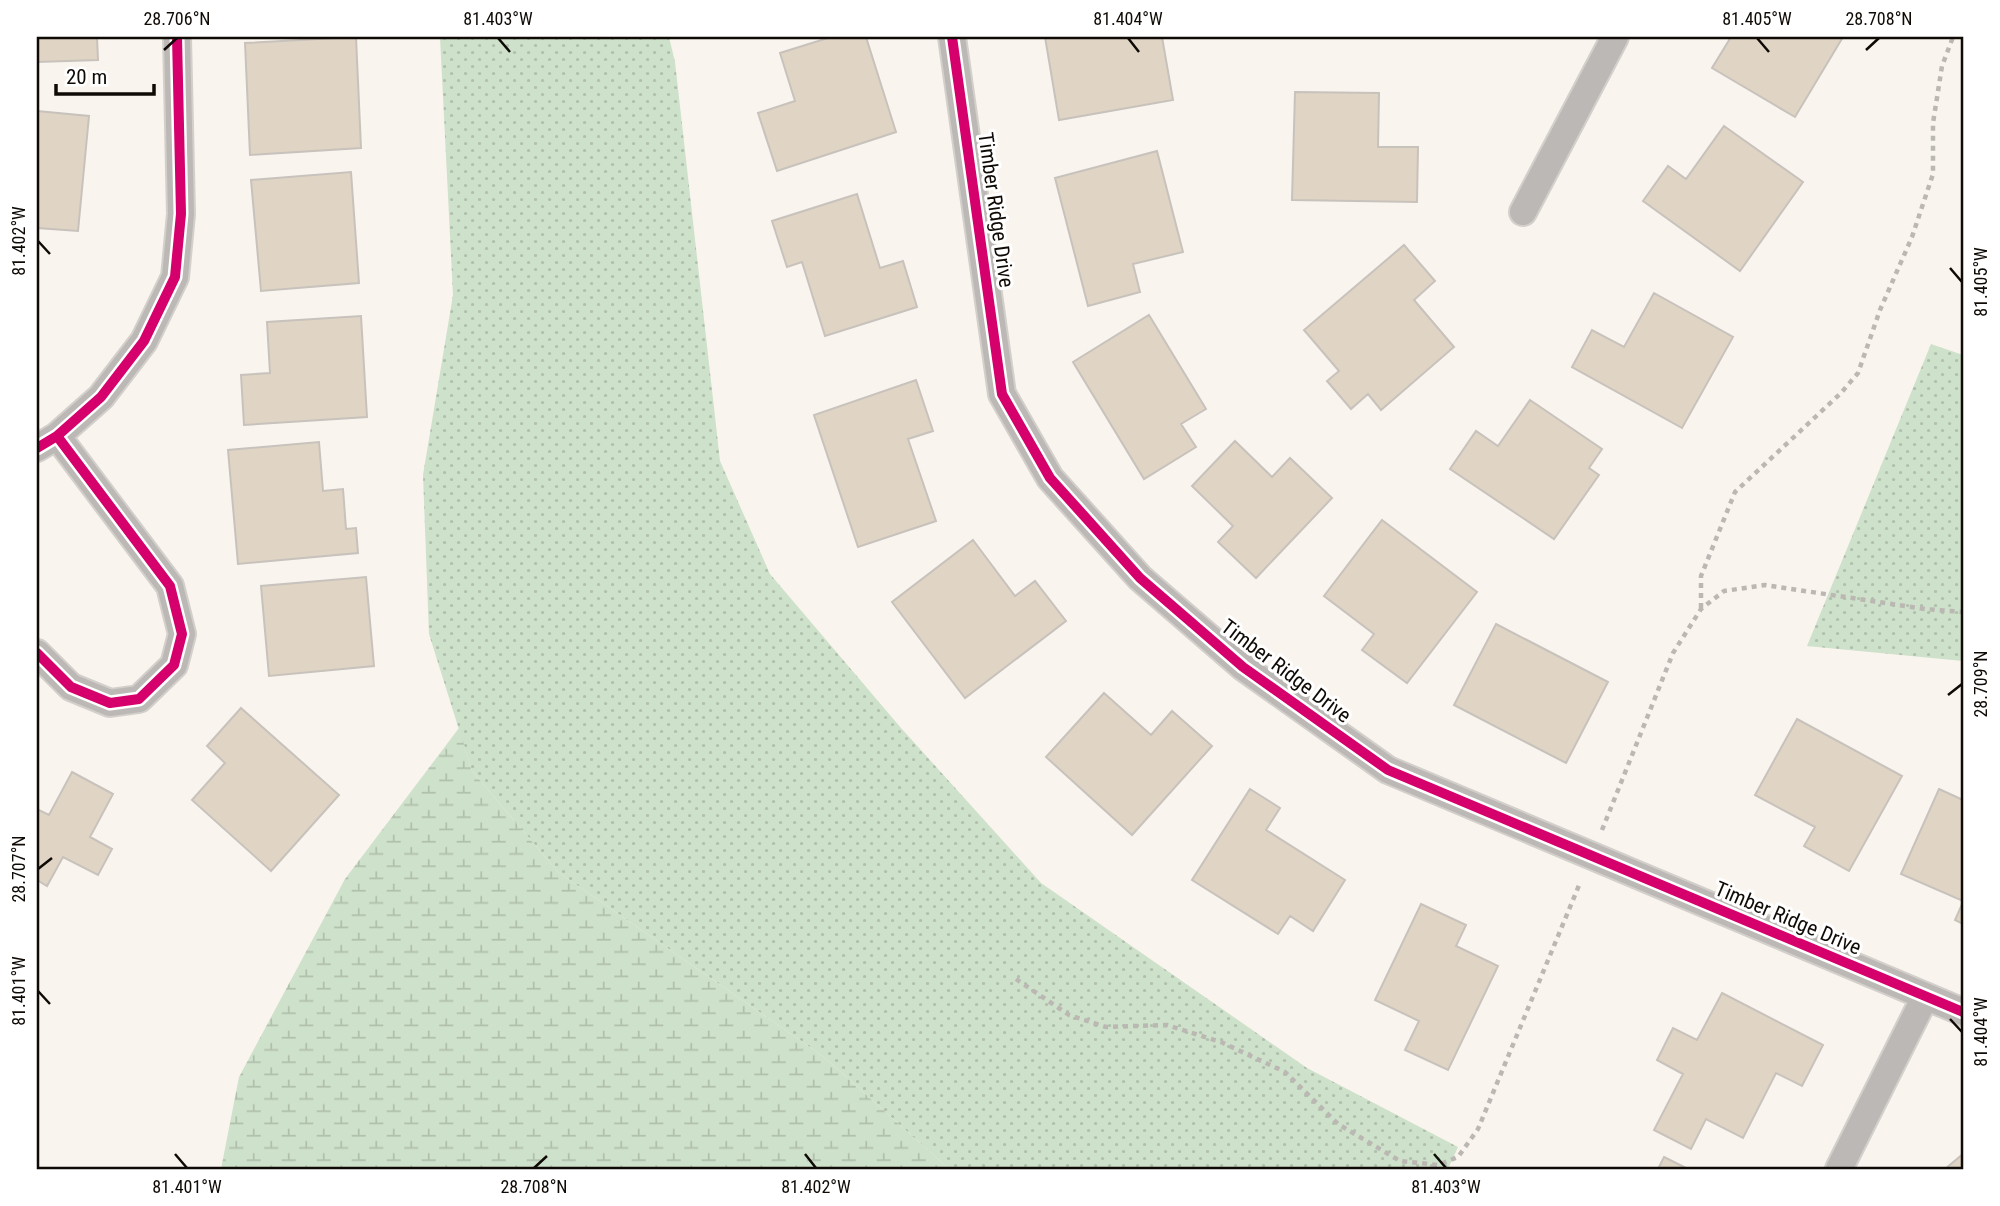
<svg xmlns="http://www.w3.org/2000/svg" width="2000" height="1206" font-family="'Roboto Condensed',sans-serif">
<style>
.grass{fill:url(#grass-dots)}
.wetland{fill:url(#wetland-marsh)}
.building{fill:#e0d4c4;stroke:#c8c2bc;stroke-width:2}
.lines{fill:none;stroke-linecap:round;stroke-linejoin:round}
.street-casing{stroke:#d3cfca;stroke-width:30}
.path{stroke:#bbb7b3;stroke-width:4.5;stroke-dasharray:5 5;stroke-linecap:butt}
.street{stroke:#bcb8b6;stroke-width:26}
.cycleway-casing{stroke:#fff;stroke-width:15}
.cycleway{stroke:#d6006c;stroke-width:10}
.ticks{fill:none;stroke:#0f0a05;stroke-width:2.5}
.labels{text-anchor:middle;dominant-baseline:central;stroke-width:6;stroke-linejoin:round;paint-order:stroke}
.street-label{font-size:21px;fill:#0f0a05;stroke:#fff}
.neatline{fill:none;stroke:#0f0a05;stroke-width:2.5}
.ticks-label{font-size:18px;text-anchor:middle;fill:#0f0a05}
</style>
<defs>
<pattern id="grass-dots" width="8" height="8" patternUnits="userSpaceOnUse" patternTransform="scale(1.75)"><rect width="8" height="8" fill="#cee1ca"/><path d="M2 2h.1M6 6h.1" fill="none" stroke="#b0c0ac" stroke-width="1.8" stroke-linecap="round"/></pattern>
<pattern id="wetland-marsh" width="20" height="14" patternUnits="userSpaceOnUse" patternTransform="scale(1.75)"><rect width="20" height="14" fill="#cee1ca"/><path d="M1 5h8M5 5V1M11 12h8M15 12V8" fill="none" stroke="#b0c0ac"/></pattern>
</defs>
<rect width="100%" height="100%" fill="#f9f4ee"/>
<path class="grass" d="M440 37H669L675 62 720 461 770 574 901 728 1041 883 1307 1068 1458 1147 1448 1169H949L824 1057 558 872 472 771 429 634 423 475 453 295Z
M1931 344 1963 355V661L1807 646Z"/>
<path class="wetland" d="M459 728 472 771 558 872 824 1057 949 1169H221L239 1077 345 879Z"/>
<path class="building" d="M37 37H97L98 60 37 62Z
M356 37 361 148 250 155 245 43Z
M831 37H866L896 132 777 171 758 113 795 101 780 53Z
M1045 37H1162L1173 100 1059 120Z
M1731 37H1843L1795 117 1712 68Z
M1295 92 1379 93 1378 147H1418L1417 202 1292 200Z
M37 111 89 116 78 231 37 228Z
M1724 126 1803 182 1740 271 1643 201 1668 166 1686 179Z
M1157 151 1183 252 1133 264 1140 292 1088 306 1055 178Z
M351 172 359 283 261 291 251 180Z
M857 194 880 268 903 261 917 307 825 336 802 262 787 267 772 221Z
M1404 245 1435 281 1414 300 1454 347 1381 410 1368 394 1351 409 1327 381 1339 371 1304 330Z
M1654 293 1733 337 1682 428 1572 367 1592 330 1624 347Z
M1149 315 1206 409 1181 424 1196 447 1144 479 1073 362Z
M361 316 367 417 244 425 241 375 270 373 267 322Z
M916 380 933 431 908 439 936 521 858 547 814 415Z
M1530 400 1602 449 1589 468 1599 475 1554 539 1450 469 1476 431 1498 446Z
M1235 441 1272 477 1290 458 1332 498 1256 578 1218 542 1233 526 1192 486Z
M319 442 323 491 343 489 346 529 356 528 358 553 238 564 228 450Z
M1382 520 1477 592 1407 683 1362 650 1374 634 1324 596Z
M973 540 1015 596 1035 581 1066 621 965 698 892 602Z
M366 577 374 666 269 676 261 586Z
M1496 624 1608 682 1566 763 1454 705Z
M1104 693 1151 735 1172 711 1212 746 1132 835 1046 757Z
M241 708 339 795 271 871 192 800 225 763 207 746Z
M1797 719 1902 776 1849 871 1804 846 1815 827 1755 795Z
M72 772 113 794 90 837 112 849 98 875 63 857 47 886 37 880V809L49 815Z
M1250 789 1280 808 1266 830 1345 880 1313 931 1290 916 1278 934 1192 880Z
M1939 789 1963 800V901L1901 874Z
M1963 902V924L1955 920Z
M1421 904 1466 925 1456 946 1498 966 1448 1070 1405 1050 1419 1021 1375 1000Z
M1722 993 1823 1045 1802 1086 1776 1073 1743 1138 1706 1119 1691 1149 1654 1130 1683 1074 1657 1060 1673 1028 1697 1040Z
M1963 1154V1169H1945Z
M1664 1157 1688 1169H1658Z"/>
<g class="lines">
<g class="street-casing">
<path id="street" d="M952 37 1002 394 1050 478 1140 578 1243 667 1388 770 1963 1012
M1523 212 1615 37
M37 448 57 436 101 397 144 341 175 277 181 214 177 37
M37 653 71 687 110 703 139 699 174 665 182 634 170 586 57 436
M1839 1169 1925 997"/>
</g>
<path class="path" d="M1701 608V576L1735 492 1841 393 1858 373 1880 310 1912 237 1933 174V123L1942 66 1953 37
M1602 830 1673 653 1701 609 1724 591 1765 585 1925 609 1963 612
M1016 979 1069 1015 1106 1027 1167 1025 1221 1042 1285 1072 1338 1124 1400 1161 1438 1165 1458 1157 1478 1129 1580 883"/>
<use href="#street" class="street"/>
<g class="cycleway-casing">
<path id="cycleway" d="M952 37 1002 394 1050 478 1140 578 1243 667 1388 770 1963 1012
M37 448 57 436 101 397 144 341 175 277 181 214 177 37
M37 653 71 687 110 703 139 699 174 665 182 634 170 586 57 436"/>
</g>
<use href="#cycleway" class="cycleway"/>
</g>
<path class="ticks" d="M498 38 510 52M1128 38 1139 52M1757 38 1769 52M164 50 177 38M1866 50 1879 38M38 241 50 254M1950 268 1962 282M1948 695 1962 684M38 869 52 858M38 991 50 1004M1950 1019 1962 1032M175 1154 187 1168M805 1154 816 1168M1434 1154 1446 1168M534 1168 547 1156"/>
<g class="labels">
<g class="street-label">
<text transform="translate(996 210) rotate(82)">Timber Ridge Drive</text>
<text transform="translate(1286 671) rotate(37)">Timber Ridge Drive</text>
<text transform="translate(1788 918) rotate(23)">Timber Ridge Drive</text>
</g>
</g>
<rect width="2000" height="1206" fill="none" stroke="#ffffff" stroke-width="77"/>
<path d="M56 84v10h98v-10" fill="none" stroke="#0f0a05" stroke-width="3.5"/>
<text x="66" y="84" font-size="21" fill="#0f0a05" stroke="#ffffff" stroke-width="5" paint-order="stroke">20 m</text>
<rect x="38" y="38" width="1924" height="1130" class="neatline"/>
<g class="ticks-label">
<text x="177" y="25">28.706°N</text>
<text x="498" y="25">81.403°W</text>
<text x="1128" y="25">81.404°W</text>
<text x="1757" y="25">81.405°W</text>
<text x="1879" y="25">28.708°N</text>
<text transform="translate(19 241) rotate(-90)" y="6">81.402°W</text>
<text transform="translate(1981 282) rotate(-90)" y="6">81.405°W</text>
<text transform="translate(1981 684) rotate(-90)" y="6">28.709°N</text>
<text transform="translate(19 869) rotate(-90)" y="6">28.707°N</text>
<text transform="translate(19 991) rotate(-90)" y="6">81.401°W</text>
<text transform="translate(1981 1032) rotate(-90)" y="6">81.404°W</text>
<text x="187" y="1193">81.401°W</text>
<text x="534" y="1193">28.708°N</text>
<text x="816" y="1193">81.402°W</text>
<text x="1446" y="1193">81.403°W</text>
</g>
</svg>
